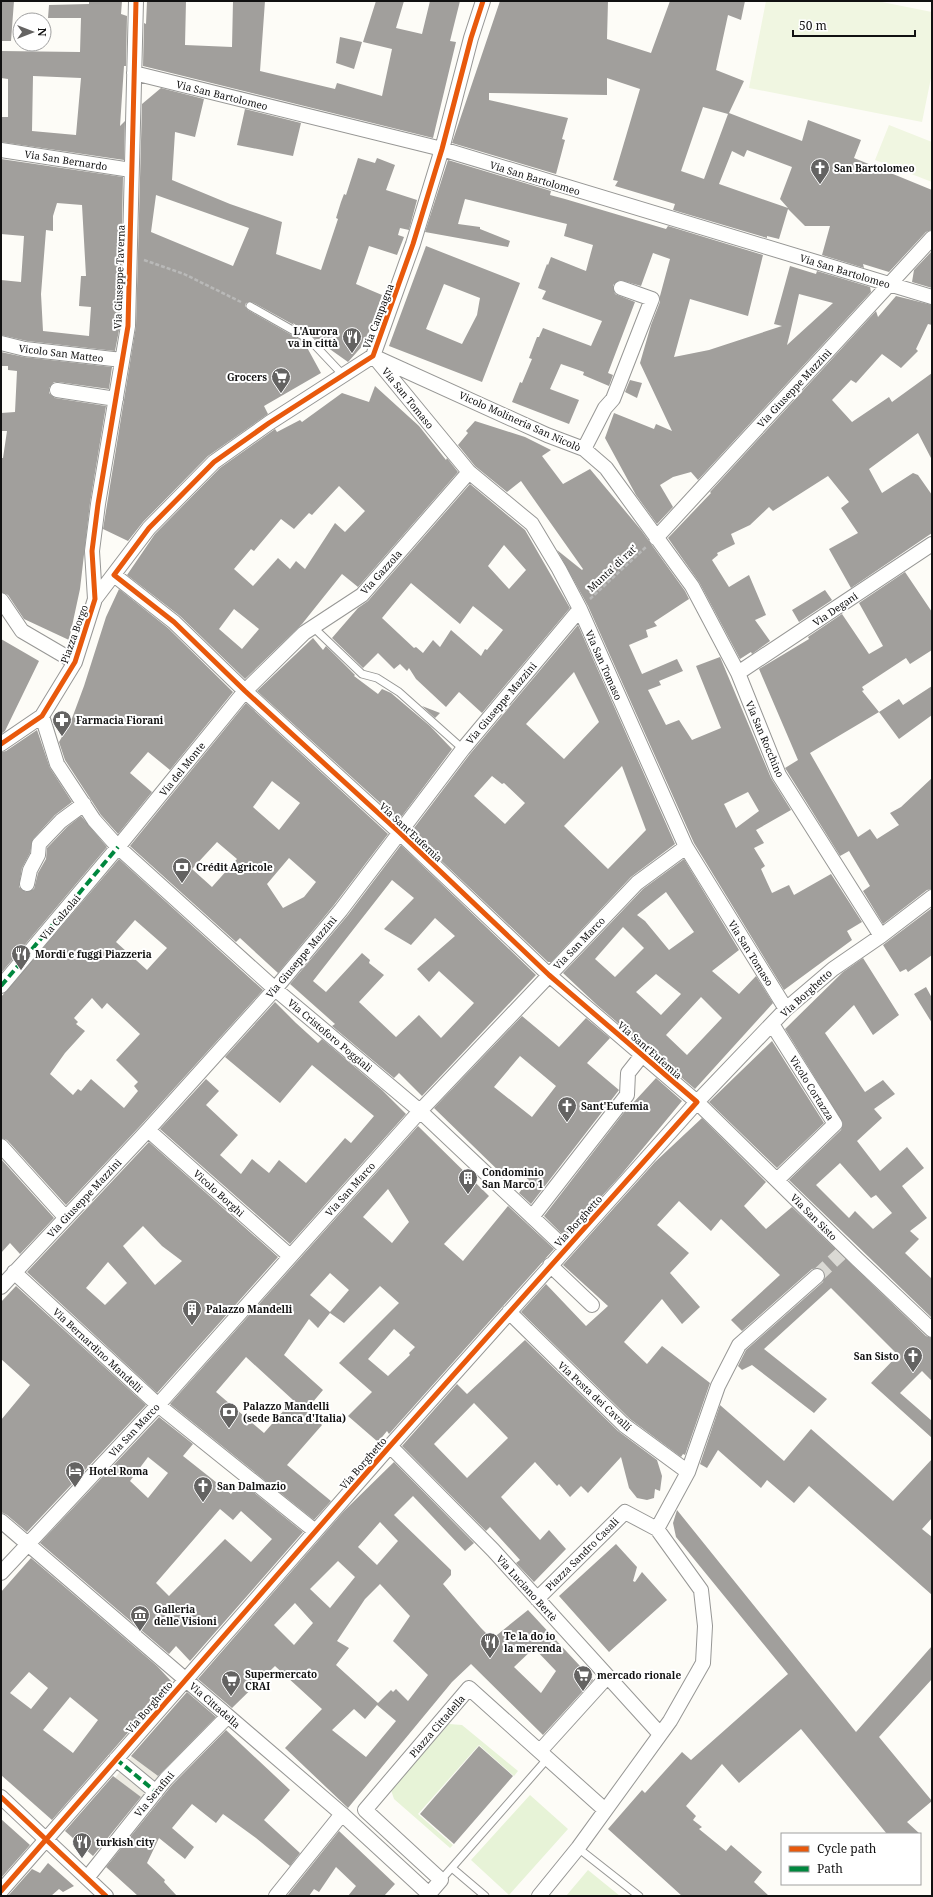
<svg xmlns="http://www.w3.org/2000/svg" width="933" height="1897" font-family="'Noto Serif',serif">
<style>
.green{fill:#e7f3d7}
.pitch{fill:#f0f6e1}
.plaza{fill:#edebe2}
.building{fill:#a19f9c;fill-rule:evenodd}
.lines{fill:none;stroke-linecap:round;stroke-linejoin:round}
.street-tunnel{stroke:#dad9d4;stroke-width:14;stroke-dasharray:14 7;stroke-linecap:butt}
.lane-casing{stroke:#979795;stroke-width:9}
.street-casing{stroke:#979795;stroke-width:16}
.path{stroke:#b9b9b8;stroke-width:2.5;stroke-dasharray:4 2;stroke-linecap:butt}
.lane{stroke:#fffffe;stroke-width:7}
.street{stroke:#fffffe;stroke-width:14}
.quiet{stroke:#00873e;stroke-width:4;stroke-dasharray:8 4;stroke-linecap:butt}
.cycleway-casing{stroke:#fff;stroke-width:8}
.cycleway{stroke:#e8590c;stroke-width:5}
.labels{text-anchor:middle;dominant-baseline:central;stroke-width:4;stroke-linejoin:round;paint-order:stroke}
.street-label{font-size:10px;fill:#111;stroke:#fff}
.poi-label{font-size:10px;font-weight:bold;fill:#111;stroke:#fff;text-anchor:start}
</style>
<rect width="100%" height="100%" fill="#fdfcf7"/>
<path class="green" d="M449 1724 462 1725 518 1771 514 1776 479 1745 418 1814 453 1845 450 1848 394 1799 391 1790Z
M530 1795 568 1829 509 1895 471 1860Z
M588 1870 620 1896H566Z"/>
<path class="pitch" d="M766 1H877L932 12V73L922 122 749 88Z
M889 125 932 142V182L875 160Z"/>
<path class="plaza" d="M132 1756 159 1777 142 1798 115 1778Z"/>
<path class="building" d="M1 1H14L11 41H1Z
M89 1H122L121 14 127 16 126 66H124L120 126 125 121 124 160 1 142V117H8V79L1 78V51L80 52 81 18H48L49 5 89 4ZM33 76 81 78 76 135 32 131Z
M147 1H186L185 45 232 47 233 1H265L260 71 335 89 337 83 382 96 392 49 363 42 376 1H404L396 28 422 34 430 1H460L450 41 456 42 433 138 143 66 144 23 146 24Z
M500 1H608L607 39 651 53 670 1H745L741 20 728 15 716 70 744 81 729 113 802 141 808 120 861 140 854 158 932 190V230L926 232 889 272 863 264 864 268 822 255 830 226H805L788 209 779 239 767 236V238L673 210 675 204 615 186 618 181 613 180 640 89 607 78V95L489 93V100L568 118 562 139 565 140 556 174 452 143ZM703 107 728 114 704 179 681 171ZM747 150 792 167 780 199 788 208 719 184 732 151 744 157Z
M340 37 362 42 354 69 336 63Z
M161 88 204 99 195 137 175 132 172 180 230 204 282 222 276 254 321 270 338 219 336 218 341 202 344 194 346 195 358 158 375 163 377 158 395 165 386 190 417 200 409 230 400 228 398 235 404 237 397 255 369 246 356 284 382 295 365 343 348 362 293 323 294 325 252 302 246 303 245 306 248 310 304 342 321 373 264 406 268 414 208 456 143 522 128 541 103 529 136 326 142 104ZM156 195 249 228 233 266 151 232Z
M245 109 301 123 293 156 237 145Z
M1 159 123 177 120 325 115 351 27 341 1 335V280L21 282 24 236 1 234ZM57 203 82 205 86 276H81L79 306 91 307 89 336 43 331 41 294 46 230 53 231V216Z
M448 160 551 191 550 195 565 199 666 229 668 226 763 255 748 316 690 299 674 357 709 350 782 326 774 324 790 266 816 274 817 271 870 287 871 292 698 480 691 472 673 477 660 485 673 507 657 524 636 495 605 438 614 413 654 429 656 424 672 431 640 363 651 325 660 302V296L670 259 653 253 641 286 620 280 613 285 615 294 635 302 608 373 613 375 609 386 583 375 584 372 561 364 550 389 579 400 569 424 512 402 520 382 522 383 532 359 529 358 537 337H539L543 328 591 346 602 321 542 299 546 291 538 288 547 264 548 265 551 257 586 271 593 245 564 236 567 224 465 199 458 224 480 227V229L510 241 508 247 425 232ZM799 294 833 303 787 345 791 329Z
M426 246 520 283 482 382 389 346ZM444 284 480 298 477 315 462 344 426 329Z
M932 251V288L912 282 914 270Z
M896 296 932 305V325L928 324 916 349 918 351 901 368 882 354 856 383 851 380 832 400 852 422 889 397 892 402 932 373V460L918 433 869 469 882 493 913 473 918 475 932 495V533L851 588 829 549 858 533 841 508 849 502 828 476 773 511 769 507 750 525 731 534 735 544 717 553 718 555 712 560 729 587 749 575 766 615 755 620 770 641 752 654 751 652 740 659 699 582 668 538 711 493 710 492 876 311 878 317Z
M1 352 24 357 112 367 109 389 58 382H54L49 388V393L55 398 106 406 90 503 80 589 69 640 24 619 8 595 1 592V458H3L7 431H1V413L15 412 17 371 8 370V366H1Z
M630 380 642 383 637 398 625 392Z
M375 386 419 426 446 460 447 458 458 472 358 587 342 574 302 624 245 679 180 616 127 575 155 534 220 468 275 429 277 432 300 420 302 422 342 393 369 402ZM339 486 365 511 345 532 335 523 305 569 296 561 290 569 278 558 253 586 234 569 251 549 254 551 281 519 294 529 309 513 312 515ZM234 609 259 629 242 649 219 629Z
M475 421 525 437 551 450 542 456 563 484 590 469 641 530 685 591 689 599 654 622 657 626 646 630 648 637 629 645 642 674 677 659 683 671 659 681 661 685 648 690 666 725 679 720 692 740 721 728 696 666 720 657 771 778 791 810 756 830 764 843 754 848 765 866 761 869 772 893 789 885 794 895 831 874 862 922 847 931 852 940 784 990 694 843 588 606 557 550 582 570 583 569 521 481 507 492 475 466 458 445 468 433 466 431ZM748 792 759 811 736 828 724 804Z
M470 484 525 530 570 608 482 713 459 692 446 707 416 679 409 668 407 671 400 664 394 669 378 653 363 668 332 638 358 608 368 601ZM504 545 526 570 509 589 488 566ZM411 583 460 624 473 606 503 630 487 650 485 649 481 656 451 630 440 647 433 640 423 653 416 647 414 648 382 618Z
M905 572 932 612V650L910 664 906 658 862 687 864 690 862 691 879 712 899 699 903 705 932 686V715L899 739 879 712 810 753 858 837 870 829 877 839 899 825 890 813 901 807 932 778V889L927 890 883 924 863 891 870 886 849 851 840 856 787 771 785 768 798 760 759 669 809 639 808 637 842 614 869 654 883 646 859 603Z
M119 589 168 628 233 692 170 770 148 752 130 773 152 792 118 834 101 815 65 760 59 742 71 721 84 686 106 617Z
M825 590 832 600 799 622 792 610Z
M578 625 675 844 631 877 551 962H548L411 832 470 754ZM574 672 599 722 564 759 526 724ZM622 766 646 830 608 869 564 826ZM492 776 502 784 504 783 525 803 505 824 474 796Z
M313 638 323 650 326 646 355 675 354 676 378 694 382 689 391 693 430 726 452 749 399 820 257 691Z
M1 639 39 661 5 731 1 734Z
M246 703 388 834 334 905 278 973 240 938 236 942 130 846ZM272 781 300 803 279 830 253 807ZM217 842 237 859 212 887 192 869ZM289 858 316 882 304 897 283 908 267 884Z
M422 706 440 713 435 718Z
M37 730 50 768 72 802 55 815 33 839 30 853 22 868 19 887 26 892 34 889 38 873 46 859 47 848 67 827 81 816 107 847 2 972 1 752 6 751Z
M401 845 536 975 422 1096 399 1073 394 1078 332 1026 335 1024 290 984 348 915ZM392 880 414 898 384 929 411 945 435 918 455 936 417 969 429 982 439 971 474 1003 441 1038 419 1015 396 1037 359 1002 384 975 369 963 370 960 362 953 326 992 313 981Z
M119 859 263 990 142 1124 66 1205 7 1140 1 1138V997ZM135 920 167 948 147 970 116 942ZM92 998 102 1009 107 1003 140 1034 116 1060 138 1082 134 1086 138 1091 124 1108 91 1079 81 1091 78 1089 73 1095 50 1074 65 1053 85 1031 76 1024 78 1022 74 1018Z
M684 859 739 950 712 971 739 994 756 976 773 1003 695 1089 597 1005 563 973 643 889ZM666 892 694 932 669 950 645 921 637 915ZM623 927 644 948 615 977 595 959ZM656 974 681 994 661 1015 636 992ZM701 997 722 1018 687 1055 666 1035Z
M932 908V955L908 972 906 969 900 972 883 945Z
M863 958 899 1015 873 1035 854 1005 825 1033 865 1092 883 1080 895 1094 874 1109 882 1118 857 1141 880 1171 907 1147 924 1168 902 1186 927 1218 910 1231 919 1239 905 1253 932 1279V1318L789 1180 841 1130 843 1123 785 1029 843 972ZM840 1163 871 1198 876 1195 892 1213 873 1229 855 1211 849 1218 816 1185Z
M926 987 932 998V1023L914 994Z
M275 1002 296 1023 318 1043 322 1039 382 1090 406 1114 290 1244 160 1129 206 1079 219 1091 206 1105 238 1135 220 1155 241 1174 252 1159 269 1173 279 1160 306 1183 345 1138 351 1143 374 1116 312 1065 280 1103 225 1057Z
M522 1016 559 1047 586 1018 610 1038 587 1063 619 1090 531 1204 519 1193 529 1180 516 1169 506 1178 434 1108ZM520 1056 556 1086 532 1117 494 1087Z
M772 1041 824 1123 777 1168 709 1102Z
M656 1078 682 1101 620 1176 565 1237 544 1216 632 1102 633 1103Z
M702 1118 766 1182 744 1206 766 1229 792 1207 926 1336 932 1338V1381L922 1371 900 1393 932 1421V1438L871 1383 898 1355 831 1288 764 1349 827 1399 814 1413 752 1365 742 1370 738 1366 746 1350 823 1282 825 1274 819 1268 812 1269 742 1331 731 1320 780 1275 721 1219 711 1231 679 1201 657 1225 689 1253 670 1273 700 1307 682 1324 662 1299 624 1342 647 1364 662 1346 710 1383 685 1455 683 1454 681 1457 630 1419 521 1312 546 1284 586 1326 608 1306 563 1265 655 1162Z
M418 1126 489 1196 444 1244 463 1261 508 1206 554 1249 389 1434 387 1431 378 1442 348 1416 372 1392 339 1363 399 1303 380 1286 344 1323 330 1313 318 1328 309 1319 284 1355 323 1390 306 1410 322 1425 287 1465 331 1501 314 1520 170 1404ZM388 1189 409 1222 392 1243 363 1217ZM330 1273 349 1290 330 1312 310 1295ZM394 1329 415 1347 409 1353 410 1355 388 1376 368 1359ZM246 1357 293 1400 264 1433 216 1392Z
M149 1142 278 1257 157 1393 27 1272ZM143 1226 162 1246 182 1261 155 1285 123 1246ZM108 1262 127 1283 105 1305 86 1288Z
M1 1159 54 1218 20 1254 10 1243 1 1253Z
M16 1286 146 1405 27 1532 7 1515 1 1512V1420L30 1385 1 1359V1302Z
M525 1340 618 1431 657 1460 662 1476 660 1491 655 1489 654 1498 647 1500 637 1498 629 1488 621 1457 588 1493 581 1486 570 1497 559 1484 557 1486 535 1462 501 1497 540 1540 549 1530 566 1549 534 1582 516 1563 520 1560 490 1527 486 1531 402 1446 457 1384 467 1394ZM474 1403 508 1438 467 1478 434 1444Z
M720 1405 784 1461 811 1429 893 1501 932 1459V1518L922 1529 932 1537V1595L809 1486 794 1503 767 1480 761 1488 718 1450 707 1468 700 1464Z
M159 1417 193 1444 183 1456 231 1494 241 1482 303 1532 190 1661 176 1646 169 1654 40 1543ZM148 1457 168 1473 148 1498 130 1481ZM220 1509 233 1520 241 1511 272 1539 251 1562 225 1539 169 1596 156 1583Z
M394 1462 474 1543 465 1551 413 1496 394 1515 451 1570V1575L443 1584 481 1628 492 1639 528 1610 593 1680 543 1735 471 1664 452 1682 348 1808 285 1748 322 1709 275 1666 232 1708 198 1679 344 1511ZM380 1522 398 1541 377 1565 358 1547ZM338 1561 355 1577 330 1608 310 1589ZM380 1584 410 1616 393 1641 428 1675 408 1701 396 1689 393 1692 391 1690 378 1703 336 1665 349 1648 337 1641 365 1599ZM295 1603 313 1623 294 1645 274 1625ZM534 1648 556 1671 541 1693 514 1667ZM377 1705 396 1721 366 1757 332 1730 354 1709 365 1719Z
M677 1510 856 1732 932 1646V1679L879 1737 932 1801 907 1822 920 1834H887L801 1729 739 1783 722 1764 686 1806 696 1816 693 1820 702 1827 699 1829 726 1851 731 1845 762 1872 754 1882 769 1896H682L608 1829 642 1790 645 1793 682 1752 691 1760 788 1674 676 1537 673 1523Z
M616 1544 637 1567 633 1581 635 1582 642 1572 667 1600 609 1652 559 1596Z
M31 1558 157 1666 172 1682 52 1820 1 1775V1592ZM29 1672 48 1688 31 1709 10 1693ZM70 1697 98 1720 73 1753 43 1730Z
M187 1692 216 1717 158 1776 131 1756Z
M226 1730 290 1790 264 1820 300 1853 290 1866 256 1838 223 1814 216 1823 192 1804 172 1828 194 1847 185 1859 159 1838 147 1863 165 1880 164 1882 177 1896H138L106 1867 172 1785Z
M479 1746 513 1776 454 1844 420 1814Z
M113 1776 141 1797 93 1856 65 1831Z
M1 1819 30 1845 1 1878Z
M339 1831 395 1884 384 1896H348L356 1886 336 1867 319 1892 314 1889 309 1896H287Z
M48 1863 74 1886 63 1892 59 1889 51 1896H8L32 1869 40 1873Z"/>
<g class="lines">
<path class="street-tunnel" d="M817 1276 846 1249"/>
<g class="lane-casing">
<path id="lane" d="M250 306 310 340 343 375
M313 627 362 674 377 678 399 692 463 749
M578 1848 639 1896
M452 1868 485 1896
M441 1880 548 1758"/>
</g>
<g class="street-casing">
<path id="street" d="M134 73 442 149 932 297
M1 150 131 170
M1 343 25 349 122 360
M373 356 547 435 584 449 606 468 692 586 738 673 779 775 881 936
M376 359 469 472 532 524 559 569 580 609 686 847 786 1009
M57 390 116 399
M584 449 605 408 613 399 652 299 621 288
M656 538 932 238
M114 575 174 622 245 691 399 832 549 975 697 1102 857 1259 932 1330
M95 599 92 551 98 504 128 326 136 1
M1 600 22 631 75 662
M738 673 932 544
M42 716 57 764 94 820 118 847 275 989 420 1111 565 1248
M1 744 42 716 75 662 95 599 149 528 214 462 269 423 373 356 413 244 442 149 471 38 483 1
M27 884 30 870 38 855 39 844 61 821 84 804
M1 986 118 847 245 691 304 633 362 595 469 472
M772 1024 835 1124 777 1180
M148 1130 290 1256
M1 1146 65 1217
M532 1217 627 1095 628 1073 643 1054
M550 1265 592 1305
M14 1272 158 1405 315 1531
M1 1287 148 1130 275 989 341 910 463 749 580 609
M509 1312 624 1425 688 1472
M390 1446 493 1550 660 1734
M1 1521 342 1814 431 1896
M657 1529 688 1472 718 1386 739 1345 817 1276
M1 1573 158 1405 420 1111 637 883 686 847
M537 1599 625 1512 657 1529 701 1590 705 1626 703 1663 670 1721 578 1848 539 1896
M540 1751 607 1677
M116 1759 156 1792
M1 1797 106 1896
M87 1878 166 1779 228 1716
M1 1891 390 1446 697 1102 786 1009 833 969 881 936 932 897
M429 1894 441 1880 365 1810 469 1688 605 1810
M276 1896 342 1814"/>
</g>
<path class="path" d="M144 260 184 274 241 302
M590 599 646 547"/>
<use href="#lane" class="lane"/>
<use href="#street" class="street"/>
<path class="quiet" d="M1 986 118 847
M116 1759 156 1792"/>
<g class="cycleway-casing">
<path id="cycleway" d="M1 744 42 716 75 662 95 599 92 551 98 504 128 326 136 1
M1 1797 106 1896
M1 1891 390 1446 697 1102 549 975 399 832 245 691 174 622 114 575 149 528 214 462 269 423 373 356 413 244 442 149 471 38 483 1"/>
</g>
<use href="#cycleway" class="cycleway"/>
</g>
<defs>
<g id="church-pin" transform="scale(1)"><path d="M0 17L-7.5 6A9.5 9.5 0 1 1 7.5 6Z" fill="#646362" stroke="#fff"/><path d="M-1.2-6h2.4v3.5h3.3v2.4h-3.3V6h-2.4V-.1h-3.3v-2.4h3.3Z" fill="#fff"/></g>
<g id="restaurant-pin" transform="scale(1)"><path d="M0 17L-7.5 6A9.5 9.5 0 1 1 7.5 6Z" fill="#646362" stroke="#fff"/><path d="M-5-6h1v4h1v-4h1v4h1v-4h1v5L-1.5 .5V6h-2V.5L-5-1ZM5-6V6H3V1.5H1.5Q1.5-4 5-6Z" fill="#fff"/></g>
<g id="supermarket-pin" transform="scale(1)"><path d="M0 17L-7.5 6A9.5 9.5 0 1 1 7.5 6Z" fill="#646362" stroke="#fff"/><path d="M-6-5.5h2.5l.6 2H6L4.5 2H-2.5L-4.4-4H-6ZM-1.5 3.2a1.3 1.3 0 1 0 .1 0ZM3 3.2a1.3 1.3 0 1 0 .1 0Z" fill="#fff"/></g>
<g id="pharmacy-pin" transform="scale(1)"><path d="M0 17L-7.5 6A9.5 9.5 0 1 1 7.5 6Z" fill="#646362" stroke="#fff"/><path d="M-2-6h4v4h4v4h-4v4h-4v-4h-4v-4h4Z" fill="#fff"/></g>
<g id="bank-pin" transform="scale(1)"><path d="M0 17L-7.5 6A9.5 9.5 0 1 1 7.5 6Z" fill="#646362" stroke="#fff"/><path d="M-6-4H6V4H-6ZM0-2.3a2.3 2.3 0 1 0 0 4.6a2.3 2.3 0 1 0 0-4.6Z" fill="#fff"/></g>
<g id="building-pin" transform="scale(1)"><path d="M0 17L-7.5 6A9.5 9.5 0 1 1 7.5 6Z" fill="#646362" stroke="#fff"/><path d="M-4-6H4V6H1V3H-1V6H-4ZM-2.5-4.3h1.7v1.8h-1.7ZM.8-4.3h1.7v1.8H.8ZM-2.5-1h1.7V.8h-1.7ZM.8-1h1.7V.8H.8Z" fill="#fff"/></g>
<g id="hotel-pin" transform="scale(1)"><path d="M0 17L-7.5 6A9.5 9.5 0 1 1 7.5 6Z" fill="#646362" stroke="#fff"/><path d="M-6-4.5h1.5V1H6V5H4.5V3h-9V5H-6ZM-4 0a1.8 1.8 0 1 1 3.6 0ZM.5 0V-2.5h3Q6-2.5 6 0Z" fill="#fff"/></g>
<g id="museum-pin" transform="scale(1)"><path d="M0 17L-7.5 6A9.5 9.5 0 1 1 7.5 6Z" fill="#646362" stroke="#fff"/><path d="M0-6L6-3V-2H-6V-3ZM-5-1h2V3h-2ZM-1-1h2V3h-2ZM3-1h2V3H3ZM-6 4H6V6H-6Z" fill="#fff"/></g>
</defs>
<g fill-rule="evenodd">
<use href="#church-pin" x="820" y="168"/>
<use href="#restaurant-pin" x="352" y="337"/>
<use href="#supermarket-pin" x="281" y="377"/>
<use href="#pharmacy-pin" x="62" y="720"/>
<use href="#bank-pin" x="182" y="867"/>
<use href="#restaurant-pin" x="21" y="954"/>
<use href="#church-pin" x="567" y="1106"/>
<use href="#building-pin" x="468" y="1178"/>
<use href="#building-pin" x="192" y="1309"/>
<use href="#church-pin" x="913" y="1356"/>
<use href="#bank-pin" x="229" y="1412"/>
<use href="#hotel-pin" x="75" y="1471"/>
<use href="#church-pin" x="203" y="1486"/>
<use href="#museum-pin" x="140" y="1615"/>
<use href="#restaurant-pin" x="490" y="1642"/>
<use href="#supermarket-pin" x="583" y="1675"/>
<use href="#supermarket-pin" x="231" y="1680"/>
<use href="#restaurant-pin" x="82" y="1842"/>
</g>
<g class="labels">
<g class="street-label">
<text transform="translate(222 95) rotate(14)">Via San Bartolomeo</text>
<text transform="translate(66 160) rotate(9)">Via San Bernardo</text>
<text transform="translate(535 178) rotate(17)">Via San Bartolomeo</text>
<text transform="translate(845 271) rotate(17)">Via San Bartolomeo</text>
<text transform="translate(119 277) rotate(-88)">Via Giuseppe Taverna</text>
<text transform="translate(378 316) rotate(-69)">Via Campagna</text>
<text transform="translate(61 353) rotate(7)">Vicolo San Matteo</text>
<text transform="translate(794 388) rotate(-47)">Via Giuseppe Mazzini</text>
<text transform="translate(408 398) rotate(51)">Via San Tomaso</text>
<text transform="translate(520 421) rotate(24)">Vicolo Molineria San Nicolò</text>
<text transform="translate(612 568) rotate(-43)">Munta' di rat'</text>
<text transform="translate(381 572) rotate(-48)">Via Gazzola</text>
<text transform="translate(835 609) rotate(-34)">Via Degani</text>
<text transform="translate(74 634) rotate(-70)">Piazza Borgo</text>
<text transform="translate(604 665) rotate(66)">Via San Tomaso</text>
<text transform="translate(501 703) rotate(-50)">Via Giuseppe Mazzini</text>
<text transform="translate(765 739) rotate(67)">Via San Rocchino</text>
<text transform="translate(182 769) rotate(-51)">Via del Monte</text>
<text transform="translate(411 832) rotate(43)">Via Sant'Eufemia</text>
<text transform="translate(60 917) rotate(-50)">Via Calzolai</text>
<text transform="translate(579 943) rotate(-46)">Via San Marco</text>
<text transform="translate(751 953) rotate(58)">Via San Tomaso</text>
<text transform="translate(301 957) rotate(-50)">Via Giuseppe Mazzini</text>
<text transform="translate(806 993) rotate(-42)">Via Borghetto</text>
<text transform="translate(330 1035) rotate(40)">Via Cristoforo Poggiali</text>
<text transform="translate(650 1050) rotate(41)">Via Sant'Eufemia</text>
<text transform="translate(812 1088) rotate(58)">Vicolo Cortazza</text>
<text transform="translate(350 1189) rotate(-48)">Via San Marco</text>
<text transform="translate(219 1193) rotate(42)">Vicolo Borghi</text>
<text transform="translate(84 1198) rotate(-47)">Via Giuseppe Mazzini</text>
<text transform="translate(814 1217) rotate(45)">Via San Sisto</text>
<text transform="translate(578 1221) rotate(-48)">Via Borghetto</text>
<text transform="translate(98 1350) rotate(43)">Via Bernardino Mandelli</text>
<text transform="translate(595 1396) rotate(43)">Via Posta dei Cavalli</text>
<text transform="translate(134 1430) rotate(-47)">Via San Marco</text>
<text transform="translate(363 1463) rotate(-49)">Via Borghetto</text>
<text transform="translate(582 1554) rotate(-45)">Piazza Sandro Casali</text>
<text transform="translate(527 1588) rotate(48)">Via Luciano Bertè</text>
<text transform="translate(215 1705) rotate(41)">Via Cittadella</text>
<text transform="translate(149 1707) rotate(-49)">Via Borghetto</text>
<text transform="translate(437 1726) rotate(-49)">Piazza Cittadella</text>
<text transform="translate(154 1794) rotate(-50)">Via Serafini</text>
</g>
<g class="poi-label">
<text x="834" y="168">San Bartolomeo</text>
<text x="338" y="331" text-anchor="end">L'Aurora<tspan x="338" dy="12">va in città</tspan></text>
<text x="267" y="377" text-anchor="end">Grocers</text>
<text x="76" y="720">Farmacia Fiorani</text>
<text x="196" y="867">Crédit Agricole</text>
<text x="35" y="954">Mordi e fuggi Piazzeria</text>
<text x="581" y="1106">Sant'Eufemia</text>
<text x="482" y="1172">Condominio<tspan x="482" dy="12">San Marco 1</tspan></text>
<text x="206" y="1309">Palazzo Mandelli</text>
<text x="899" y="1356" text-anchor="end">San Sisto</text>
<text x="243" y="1406">Palazzo Mandelli<tspan x="243" dy="12">(sede Banca d'Italia)</tspan></text>
<text x="89" y="1471">Hotel Roma</text>
<text x="217" y="1486">San Dalmazio</text>
<text x="154" y="1609">Galleria<tspan x="154" dy="12">delle Visioni</tspan></text>
<text x="504" y="1636">Te la do io<tspan x="504" dy="12">la merenda</tspan></text>
<text x="245" y="1674">Supermercato<tspan x="245" dy="12">CRAI</tspan></text>
<text x="597" y="1675">mercado rionale</text>
<text x="96" y="1842">turkish city</text>
</g>
</g>
<rect width="933" height="1897" fill="none" stroke="#111111" stroke-width="4"/>
<rect x="781" y="1833" width="140" height="52" fill="#ffffff" stroke="#a0a0a0"/>
<rect x="789" y="1846" width="20" height="6" fill="#e8590c" stroke="#a0a0a0"/>
<text x="817" y="1853" font-size="12" fill="#111111">Cycle path</text>
<rect x="789" y="1866" width="20" height="6" fill="#00873e" stroke="#a0a0a0"/>
<text x="817" y="1873" font-size="12" fill="#111111">Path</text>
<g transform="translate(32 32) rotate(90)"><circle r="19" fill="#ffffff" stroke="#a0a0a0"/>
<path d="M0-3L7 15L0 10L-7 15Z" fill="#646362"/>
<text y="-6" font-size="11" font-weight="bold" text-anchor="middle" fill="#111111">N</text>
</g>
<path d="M793 30v6h122v-6" fill="none" stroke="#111111" stroke-width="2"/>
<text x="799" y="30" font-size="12" fill="#111111" stroke="#ffffff" stroke-width="3" paint-order="stroke">50 m</text>
</svg>
